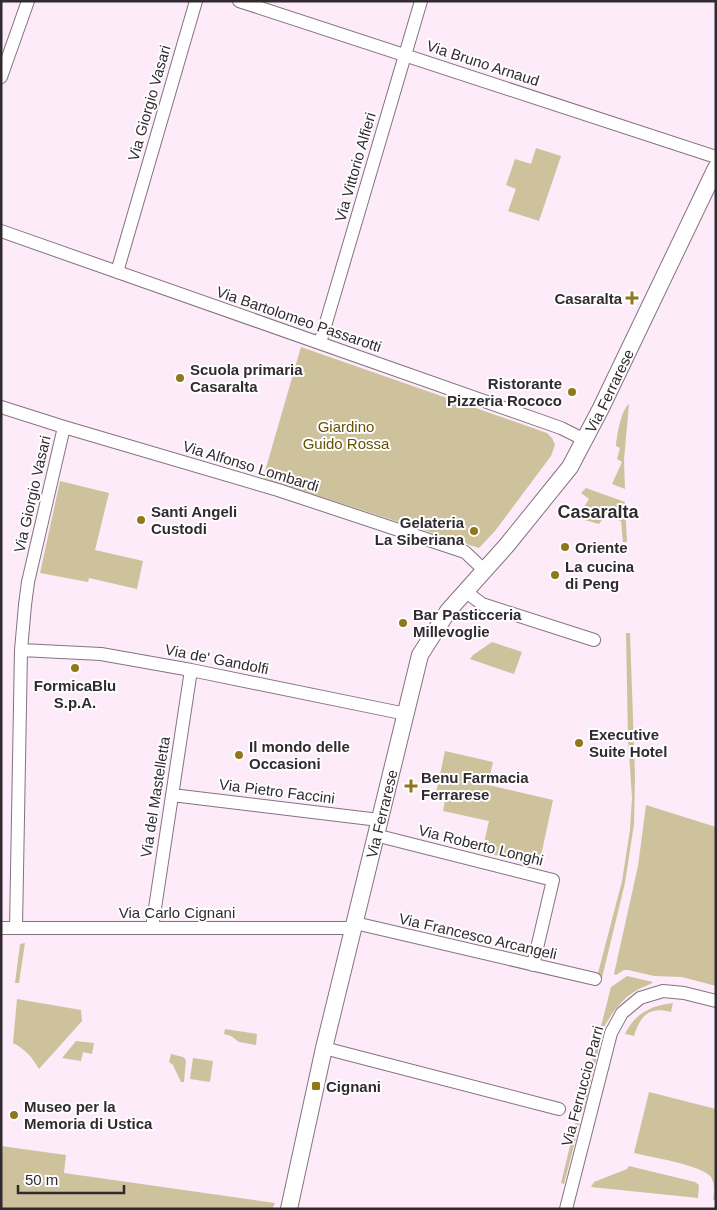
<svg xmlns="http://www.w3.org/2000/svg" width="717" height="1210" font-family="Arial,sans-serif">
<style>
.green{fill:#cec29d}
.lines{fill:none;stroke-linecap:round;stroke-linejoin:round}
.street-casing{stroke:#837380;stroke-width:14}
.secondary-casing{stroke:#837380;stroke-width:18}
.street{stroke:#fff;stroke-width:12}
.secondary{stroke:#fff;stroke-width:16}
.poi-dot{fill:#8f771c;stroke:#fefefe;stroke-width:2}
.labels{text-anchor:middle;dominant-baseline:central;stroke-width:4;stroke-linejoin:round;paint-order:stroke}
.street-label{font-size:15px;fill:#312a30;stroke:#fefefe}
.poi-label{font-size:15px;font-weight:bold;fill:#312a30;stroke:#fefefe;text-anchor:start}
.park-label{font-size:15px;fill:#655200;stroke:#fefefe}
.quarter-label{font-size:18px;font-weight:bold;fill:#312a30;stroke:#fefefe}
</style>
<rect width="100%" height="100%" fill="#fdebfa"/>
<path class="green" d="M536 148 561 156 539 221 508 211 516 189 506 185 515 159 531 164Z
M301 347 547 433 552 438 555 445 551 456 495 531 479 548 263 478Z
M629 404 624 460 625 489 612 484 622 462 617 459 620 448 616 446C617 435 621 410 629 404Z
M60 481 109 493 95 550 143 561 137 589 89 578 88 582 40 573Z
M586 488 625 502 627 542H623L621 521 605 516 599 524 577 518 589 499 581 493Z
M626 633H630L635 776 634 824 625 883 602 978 597 977 622 881 630 830 632 798 628 739Z
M492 642 522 652 514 674 470 659 473 655Z
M445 751 493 762 488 785 553 800 539 865 482 852 489 821 443 811 446 796 436 793Z
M646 805 716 827V986L682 977 654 976 628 970H624L616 975 614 974 638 866Z
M25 943 19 983H15L20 944Z
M627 976 653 982 652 983C649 985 645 986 641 988 624 996 613 1011 604 1027L584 1110 580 1109 611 987Z
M17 999 81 1010 82 1021 39 1069C32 1057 25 1049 13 1043Z
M673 1003 671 1012C648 1006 640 1017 634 1036L625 1034C634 1014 652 1005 673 1003Z
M225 1029 257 1034 256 1045 239 1042 231 1036 224 1034Z
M76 1041 94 1043 92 1054 83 1052 81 1061 62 1058Z
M171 1054 183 1057 186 1060 184 1082H181L173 1065 169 1062Z
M193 1058 213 1061 210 1082 190 1079Z
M649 1092 716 1109V1200H713C714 1192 715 1184 711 1177 702 1165 650 1157 634 1153Z
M576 1121 580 1122 564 1184 561 1183Z
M1 1146 66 1155 64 1173 275 1203 272 1209H1Z
M629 1166 695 1182 699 1185 698 1198 591 1187 594 1182 627 1169Z"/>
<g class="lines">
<g class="street-casing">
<path id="street" d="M239 1 716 157
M1 77 28 1
M1 231 561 428 585 440
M117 272 196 1
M320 343 421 1
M1 407 64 427 278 490 465 552 484 570
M465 591 482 604 594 640
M21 650 101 654 191 670 406 714
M172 795 379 820
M375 835 553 880 533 965
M355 923 595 979
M1 928H354
M16 928 21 650 25 605 28 582 64 427
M152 928 191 670
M324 1048 559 1109
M566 1209 611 1033 622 1013 640 998 663 991 684 993 716 1001"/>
</g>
<g class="secondary-casing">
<g id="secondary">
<path id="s1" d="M289 1209 324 1048 420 655 448 611 507 545 570 467 601 408 716 168"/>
</g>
</g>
<use href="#street" class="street"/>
<use href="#secondary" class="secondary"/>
</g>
<g class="poi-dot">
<path d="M629.5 290.5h5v5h5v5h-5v5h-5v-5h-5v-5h5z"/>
<circle cx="180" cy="378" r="5"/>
<circle cx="572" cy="392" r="5"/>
<circle cx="141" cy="520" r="5"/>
<circle cx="474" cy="531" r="5"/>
<circle cx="565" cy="547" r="5"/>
<circle cx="555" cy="575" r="5"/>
<circle cx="403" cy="623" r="5"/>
<circle cx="75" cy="668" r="5"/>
<circle cx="579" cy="743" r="5"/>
<circle cx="239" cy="755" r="5"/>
<path d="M408.5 778.5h5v5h5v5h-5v5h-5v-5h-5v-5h5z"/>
<rect x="311" y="1081" width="10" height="10" rx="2.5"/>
<circle cx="14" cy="1115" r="5"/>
</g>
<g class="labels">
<g class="street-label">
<text transform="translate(483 63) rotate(18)">Via Bruno Arnaud</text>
<text transform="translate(149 103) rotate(-74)">Via Giorgio Vasari</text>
<text transform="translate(355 167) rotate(-74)">Via Vittorio Alfieri</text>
<text transform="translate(299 319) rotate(19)">Via Bartolomeo Passarotti</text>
<text stroke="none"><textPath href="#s1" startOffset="896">Via Ferrarese</textPath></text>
<text transform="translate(251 466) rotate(17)">Via Alfonso Lombardi</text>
<text transform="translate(32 494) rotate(-77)">Via Giorgio Vasari</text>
<text transform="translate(217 659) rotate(11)">Via de' Gandolfi</text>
<text transform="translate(277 791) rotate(7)">Via Pietro Faccini</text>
<text transform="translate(155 797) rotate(-81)">Via del Mastelletta</text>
<text stroke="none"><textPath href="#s1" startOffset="406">Via Ferrarese</textPath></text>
<text transform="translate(481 845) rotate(14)">Via Roberto Longhi</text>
<text x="177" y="912">Via Carlo Cignani</text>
<text transform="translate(478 936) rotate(13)">Via Francesco Arcangeli</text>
<text transform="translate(582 1086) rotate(-75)">Via Ferruccio Parri</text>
</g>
<g class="poi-label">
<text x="622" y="298" text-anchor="end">Casaralta</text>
<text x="190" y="369">Scuola primaria<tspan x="190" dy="17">Casaralta</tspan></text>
<text x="562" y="383" text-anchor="end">Ristorante<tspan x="562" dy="17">Pizzeria Rococo</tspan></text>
<text x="151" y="511">Santi Angeli<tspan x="151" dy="17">Custodi</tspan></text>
<text x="464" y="522" text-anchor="end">Gelateria<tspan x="464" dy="17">La Siberiana</tspan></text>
<text x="575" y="547">Oriente</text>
<text x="565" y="566">La cucina<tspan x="565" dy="17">di Peng</tspan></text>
<text x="413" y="614">Bar Pasticceria<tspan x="413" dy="17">Millevoglie</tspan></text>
<text x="75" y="685" text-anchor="middle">FormicaBlu<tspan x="75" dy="17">S.p.A.</tspan></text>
<text x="589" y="734">Executive<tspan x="589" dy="17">Suite Hotel</tspan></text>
<text x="249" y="746">Il mondo delle<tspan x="249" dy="17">Occasioni</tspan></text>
<text x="421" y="777">Benu Farmacia<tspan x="421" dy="17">Ferrarese</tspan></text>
<text x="326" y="1086">Cignani</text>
<text x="24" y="1106">Museo per la<tspan x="24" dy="17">Memoria di Ustica</tspan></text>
</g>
<g class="park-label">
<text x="346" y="426">Giardino<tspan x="346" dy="17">Guido Rossa</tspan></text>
</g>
<g class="quarter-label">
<text x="598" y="512">Casaralta</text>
</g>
</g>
<rect width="717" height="1210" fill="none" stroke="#312a30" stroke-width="5"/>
<path d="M18 1185v8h106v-8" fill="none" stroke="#312a30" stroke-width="2.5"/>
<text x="25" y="1185" font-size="15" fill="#312a30" stroke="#fefefe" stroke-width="4" paint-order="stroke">50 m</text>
</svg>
